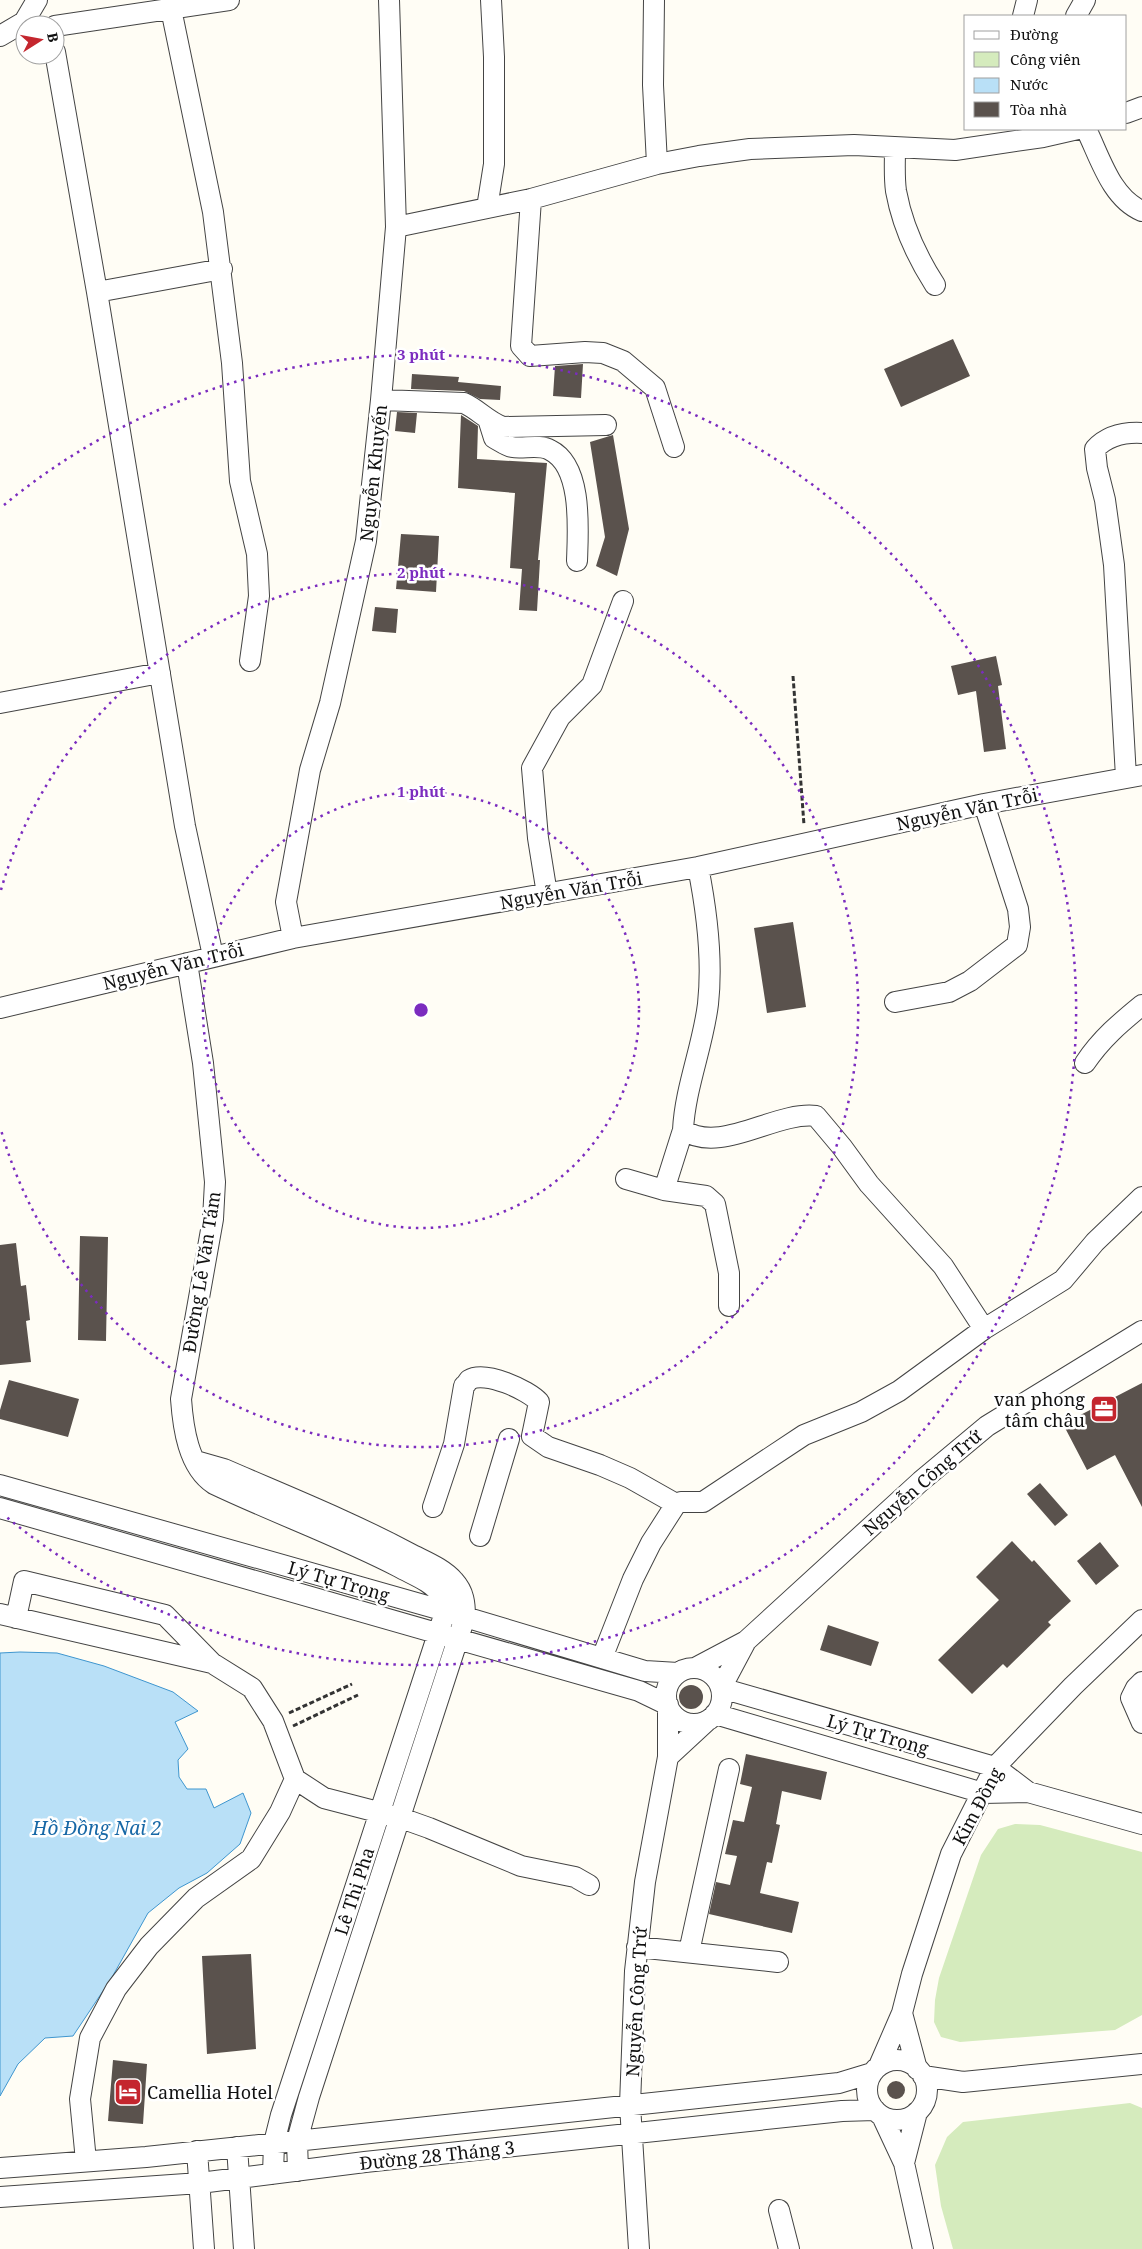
<svg xmlns="http://www.w3.org/2000/svg" width="1142" height="2249" font-family="'Noto Serif',serif">
<style>
.green{fill:#d5ebbd}
.water{fill:#b9e0f7;stroke:#3f96cf}
.building{fill:#5a524d}
.lines{fill:none;stroke-linecap:round;stroke-linejoin:round}
.minor-casing{stroke:#444;stroke-width:22}
.path{stroke:#333;stroke-width:3;stroke-dasharray:5 2.5;stroke-linecap:butt}
.minor{stroke:#fff;stroke-width:20}
.ring{fill:none;stroke:#7b2cbf;stroke-width:2.5;stroke-dasharray:2.5 5}
.labels{text-anchor:middle;dominant-baseline:central;stroke-width:5;stroke-linejoin:round;paint-order:stroke}
.street-label{font-size:18px;fill:#111;stroke:#fff}
.poi-label{font-size:18px;fill:#111;stroke:#fff;text-anchor:end}
.water-label{font-size:19px;font-style:italic;fill:#1768a6;stroke:#fff}
.centre{fill:#7b2cbf;stroke:#fff;stroke-width:2.5}
.ring-label{font-size:15px;text-anchor:middle;font-weight:bold;fill:#7b2cbf;stroke:#fff;stroke-width:5;stroke-linejoin:round;paint-order:stroke}
</style>
<rect width="100%" height="100%" fill="#fffdf5"/>
<path class="green" d="M1015 1824 1040 1825 1142 1852V2015L1115 2030 960 2042 941 2037 934 2022 935 2000 939 1978 981 1855 998 1829Z
M1130 2103 1142 2108V2249H953L941 2206 935 2165 947 2137 963 2122Z"/>
<path class="water" d="M20 1652 57 1653 104 1666 173 1692 198 1711 175 1722 188 1749 178 1760 179 1777 187 1789H206L214 1808 243 1793 251 1813 240 1844 207 1873 179 1888 148 1913 111 1979 73 2036 45 2038 18 2064 0 2096V1653Z"/>
<path class="building" d="M953 339 970 376 901 407 884 369Z
M583 364 581 398 553 396 555 366Z
M412 374 459 377 458 382 501 386 500 400 480 399 464 391 411 389Z
M397 412 417 413 415 433 395 431Z
M461 415 478 426 477 459 547 463 538 560H540L537 611 519 610 522 569 510 568 515 493 458 488Z
M613 435 629 529 617 576 596 566 605 537 590 442Z
M401 534 439 536 436 592 396 589Z
M375 607 398 609 396 633 372 631Z
M996 656 1002 685 998 686 1006 749 984 752 976 691 958 695 951 666Z
M793 922 806 1007 767 1013 754 928Z
M80 1236 108 1237 106 1341 78 1340Z
M16 1243 21 1286 26 1285 30 1320 26 1321 31 1362 0 1365V1245Z
M9 1380 79 1399 68 1437 0 1419V1410Z
M1142 1383V1507L1115 1455 1087 1470 1063 1424Z
M1040 1483 1068 1515 1055 1526 1027 1494Z
M1012 1541 1032 1562 1034 1560 1071 1601 1048 1622 1051 1625 1007 1668 1003 1664 972 1694 938 1660 999 1600 976 1577Z
M1100 1542 1119 1566 1096 1585 1077 1561Z
M828 1625 879 1642 871 1666 820 1650Z
M679 1697a12 12 0 1 1 24 0a12 12 0 1 1-24 0Z
M746 1754 827 1772 821 1800 782 1791 776 1824 780 1825 772 1863 767 1862 760 1893 799 1902 792 1933 709 1914 716 1882 730 1885 737 1856 725 1854 733 1820 744 1822 752 1787 740 1784Z
M251 1954 256 2049 207 2054 202 1956Z
M113 2060 147 2064 143 2124 108 2121Z
M887 2090a9 9 0 1 1 18 0a9 9 0 1 1-18 0Z"/>
<g class="lines">
<g class="minor-casing">
<path id="minor" d="M654 0 653 85 657 164
M171 9 213 212 232 363 240 481 257 554 259 596 250 661
M1023 16 1027 0
M1076 16 1085 0
M55 26 229 0
M0 36 24 22 37 0
M55 52 97 292 185 826 213 956
M1126 113 1142 107
M1086 129C1100 157 1111 198 1142 211
M895 148C895 162 894 177 896 191 902 224 917 257 935 285
M531 199 521 346 530 356 585 352 603 353 623 361 655 388 674 447
M487 208 494 164V57L491 0
M396 227 531 199 657 164 699 156 750 149 854 145 955 150 1043 137 1078 129
M97 292 222 269
M381 400 464 403C479 410 487 421 503 427L606 425
M489 422 494 438C500 441 506 446 512 447 523 449 540 444 550 450 583 466 578 530 577 561
M0 703 160 673
M1126 777 1114 565 1105 500 1097 468 1095 449C1107 436 1124 432 1142 433
M698 867C707 912 713 958 708 1004 703 1046 685 1088 683 1130 721 1155 775 1111 816 1116L842 1147 869 1184 943 1266 984 1329
M547 894 538 838 532 768 560 717 592 685 623 601
M293 938 286 902 310 770 330 703 366 541 381 400 396 227 389 0
M187 963 203 1063 215 1182 213 1219 181 1399C183 1427 188 1467 214 1484 275 1513 339 1536 399 1567 413 1575 431 1581 440 1594 450 1606 442 1620 438 1634L281 2115 274 2143 273 2174
M895 1002 949 992 970 981 1017 945 1020 927 1018 909 984 804
M0 1008 293 938 698 867 984 804 1142 775
M1085 1063C1101 1039 1120 1023 1142 1005
M626 1179 664 1190 683 1130
M664 1190 706 1196 715 1204 729 1273V1306
M196 1461 224 1469C286 1496 349 1521 409 1553 424 1561 443 1568 454 1581 464 1592 465 1603 465 1617L309 2097 297 2141 298 2171
M0 1485 445 1611 645 1671 678 1673
M433 1507 454 1444 464 1386C465 1386 469 1380 469 1380 485 1370 528 1390 539 1402L532 1436 548 1447 600 1465 630 1478 676 1504
M0 1508 639 1691 668 1705V1757L645 1882 635 1971 630 2105 639 2249
M480 1536 509 1439
M0 1614 212 1663 252 1688 273 1721 295 1779 324 1798 401 1818 429 1828 521 1866 575 1877 589 1885
M16 1618 24 1581 165 1615 212 1663
M746 1641 721 1688 995 1767 1028 1792
M602 1658 633 1579 651 1543 676 1504 681 1502H703L804 1435 861 1412 899 1391 984 1329 1063 1280 1095 1242 1142 1197
M695 1668 746 1641 921 1481 987 1426 1142 1331
M666 1696a28 28 0 1 1 56 0a28 28 0 1 1-56 0Z
M1142 1682 1136 1688 1131 1698 1142 1723
M715 1714 983 1793 1028 1792 1142 1824
M668 1757 708 1720
M637 1947 778 1962
M689 1952 729 1769
M902 2013 917 2069
M867 2090a30 30 0 1 1 60 0a30 30 0 1 1-60 0Z
M879 2066 902 2013 912 1974 951 1854 995 1767 1073 1686 1142 1620
M923 2076 963 2082 1142 2064
M882 2116 904 2163 923 2249
M237 2147 244 2249
M197 2151 204 2249
M86 2161 80 2099 90 2038 116 1989 149 1946 196 1898 251 1859 280 1812 295 1779
M904 2163 917 2112
M0 2168 146 2157 839 2083 872 2073
M0 2197 200 2183 365 2162 842 2111 875 2110
M779 2210 789 2249"/>
</g>
<path class="path" d="M793 676 804 825
M289 1713 352 1684
M293 1726 358 1695"/>
<use href="#minor" class="minor"/>
</g>
<g class="ring">
<circle cx="421" cy="1010" r="218"/>
<path d="M1 890A437 437 0 1 1 1 1130"/>
<path d="M4 505A655 655 0 1 1 4 1515"/>
</g>
<defs>
<g id="office-square" transform="scale(1.4375)"><rect x="-9" y="-9" width="18" height="18" rx="4" fill="#c4262e" stroke="#fff"/><path d="M-6-3h4V-5.5h4V-3h4V5H-6ZM-1-4.5V-3h2v-1.5ZM-6 0V1H6V0Z" fill="#fff"/></g>
<g id="hotel-square" transform="scale(1.4375)"><rect x="-9" y="-9" width="18" height="18" rx="4" fill="#c4262e" stroke="#fff"/><path d="M-6-4.5h1.5V1H6V5H4.5V3h-9V5H-6ZM-4 0a1.8 1.8 0 1 1 3.6 0ZM.5 0V-2.5h3Q6-2.5 6 0Z" fill="#fff"/></g>
</defs>
<g fill-rule="evenodd">
<use href="#office-square" x="1104" y="1409"/>
<use href="#hotel-square" x="128" y="2092"/>
</g>
<g class="labels">
<g class="street-label">
<text transform="translate(373 473) rotate(-84)">Nguyễn Khuyến</text>
<text transform="translate(967 809) rotate(-12)">Nguyễn Văn Trỗi</text>
<text transform="translate(571 890) rotate(-10)">Nguyễn Văn Trỗi</text>
<text transform="translate(173 966) rotate(-14)">Nguyễn Văn Trỗi</text>
<text transform="translate(201 1272) rotate(-81)">Đường Lê Văn Tám</text>
<text transform="translate(922 1482) rotate(-41)">Nguyễn Công Trứ</text>
<text transform="translate(339 1581) rotate(16)">Lý Tự Trọng</text>
<text transform="translate(878 1734) rotate(16)">Lý Tự Trọng</text>
<text transform="translate(977 1806) rotate(-62)">Kim Đồng</text>
<text transform="translate(354 1891) rotate(-72)">Lê Thị Pha</text>
<text transform="translate(636 2002) rotate(-87)">Nguyễn Công Trứ</text>
<text transform="translate(437 2155) rotate(-6)">Đường 28 Tháng 3</text>
</g>
<g class="poi-label">
<text x="1085" y="1399">van phong<tspan x="1085" dy="21">tâm châu</tspan></text>
<text x="147" y="2092" text-anchor="start">Camellia Hotel</text>
</g>
<g class="water-label">
<text x="97" y="1828">Hồ Đồng Nai 2</text>
</g>
</g>
<circle cx="421" cy="1010" r="8" class="centre"/>
<g class="ring-label">
<text x="421" y="360">3 phút</text>
<text x="421" y="578">2 phút</text>
<text x="421" y="797">1 phút</text>
</g>
<rect x="964" y="15" width="162" height="115" fill="#ffffff" stroke="#a0a0a0"/>
<rect x="974" y="31" width="25" height="8" fill="#ffffff" stroke="#a0a0a0"/>
<text x="1010" y="40" font-size="15" fill="#111111">Đường</text>
<rect x="974" y="52" width="25" height="15" fill="#d5ebbd" stroke="#a0a0a0"/>
<text x="1010" y="65" font-size="15" fill="#111111">Công viên</text>
<rect x="974" y="78" width="25" height="15" fill="#b9e0f7" stroke="#a0a0a0"/>
<text x="1010" y="90" font-size="15" fill="#111111">Nước</text>
<rect x="974" y="102" width="25" height="15" fill="#5a524d" stroke="#a0a0a0"/>
<text x="1010" y="115" font-size="15" fill="#111111">Tòa nhà</text>
<g transform="translate(40 40) rotate(79)"><circle r="24" fill="#ffffff" stroke="#a0a0a0"/>
<path d="M0-4L9 19L0 12L-9 19Z" fill="#c4262e"/>
<text y="-8" font-size="14" font-weight="bold" text-anchor="middle" fill="#111111">B</text>
</g>
</svg>
